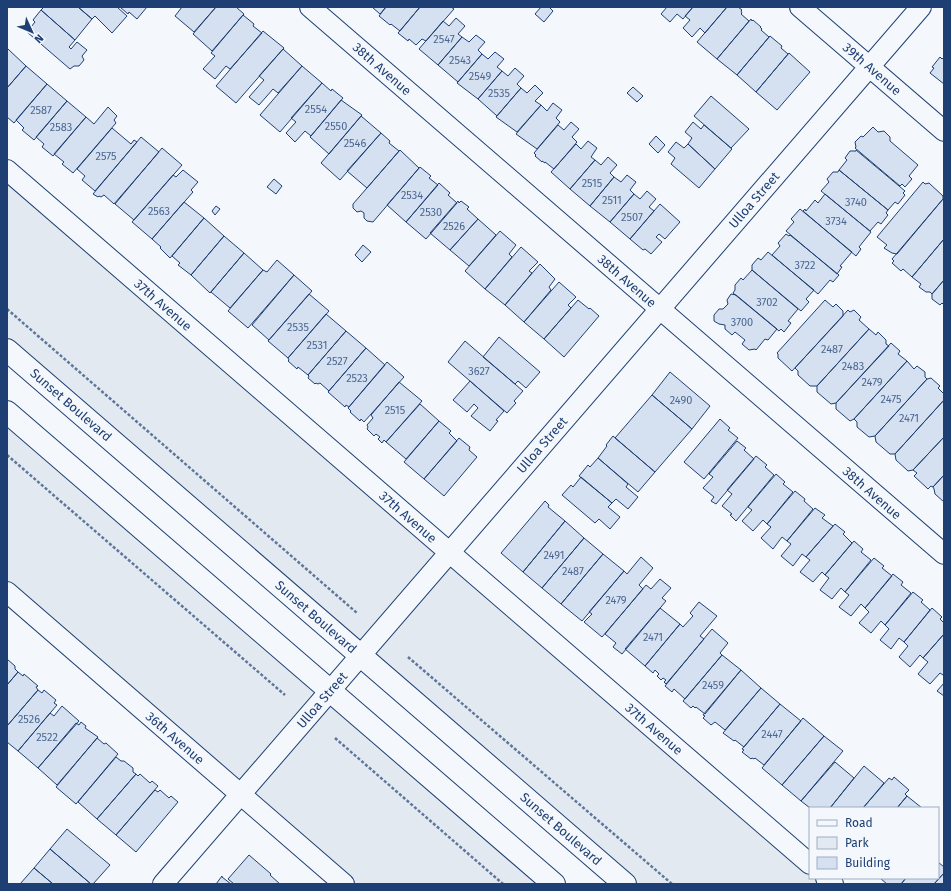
<svg xmlns="http://www.w3.org/2000/svg" width="951" height="891" font-family="'Fira Sans',sans-serif">
<style>
.green{fill:#e3e9f0;stroke:#687fa3}
.building{fill:#d5e0f0;stroke:#1d3f73}
.lines{fill:none;stroke-linecap:round;stroke-linejoin:round}
.minor-casing{stroke:#1d3f73;stroke-width:22}
.secondary-casing{stroke:#1d3f73;stroke-width:24}
.path{stroke:#5e769c;stroke-width:2.5;stroke-dasharray:3 2;stroke-linecap:butt}
.minor{stroke:#f4f7fb;stroke-width:20}
.secondary{stroke:#f4f7fb;stroke-width:22}
.labels{text-anchor:middle;dominant-baseline:central;stroke-width:3;stroke-linejoin:round;paint-order:stroke}
.number-label{font-size:11px;fill:#4b6792}
.street-label{font-size:13px;fill:#1d3f73;stroke:#f4f7fb}
</style>
<rect width="100%" height="100%" fill="#f4f7fb"/>
<path class="green" d="M7 170 810 864V878H827L834 884H625L7 350Z
M7 412 554 884H343L7 592Z"/>
<path class="building" d="M44 7H78L92 19 75 40 41 10Z
M78 7H117L127 16 112 33 95 16 92 19Z
M120 7H147L137 19 129 12 128 14Z
M182 7H216L194 32 175 16Z
M216 7H236L244 14 212 51 193 34Z
M372 7H386L380 14Z
M386 7H420L400 31 391 24 390 25 379 16Z
M420 7H451L454 9 426 41 422 39 416 45 409 39 408 41 398 33Z
M541 7H549L553 11 544 22 535 14Z
M667 7H693L683 19 677 14 670 22 661 14Z
M693 7H727L705 33 700 28 692 37 683 28 690 20 685 16Z
M727 7H738L742 10 741 11 742 13 741 14 749 21 717 59 697 42Z
M41 10 75 40 69 47 71 49 77 42 87 50 82 56 84 60 79 66H74L70 69 27 32 35 22 33 20Z
M243 15 254 24 253 26 262 33 230 69 226 66 215 79 203 69 215 56 211 53Z
M456 18 465 26 458 34 462 37 438 65 419 49 443 21 449 26Z
M751 19 752 21 753 20 761 27H760L762 29 761 30 769 37 737 75 717 59Z
M263 31 284 48 236 103 216 86Z
M476 35 485 42 478 50 482 54 458 82 438 65 462 37 469 42Z
M770 36 782 46 781 48 788 54 756 92 737 75Z
M8 49 26 66 7 88V51Z
M283 49 302 66 278 93 273 89 259 105 249 97 264 80 259 76Z
M495 52 504 59 497 67 502 71 478 99 457 83 482 54 488 59Z
M789 53 810 72 777 110 756 92Z
M940 57 942 59 944 57V84L930 73 934 68 932 67Z
M26 66 47 84 14 123 7 117V88Z
M302 66 322 83 280 132 260 115Z
M515 68 524 76 517 84 521 88 497 116 478 99 502 71 508 76Z
M322 83 331 91 332 89 343 98 311 136 305 131 295 142 286 133 296 122 291 118Z
M47 84 67 101 34 140 22 130 24 128 16 120Z
M535 85 543 93 535 101 541 105 517 132 496 117 521 88 527 93Z
M633 87 643 96 637 102 627 93Z
M711 96 749 129 731 148 694 116Z
M341 100 362 115 329 154 310 137Z
M67 101 86 117 53 156 42 147 44 144 36 137Z
M553 103 562 110 556 118 560 122 537 149 516 134 541 105 547 111Z
M108 107 117 116 114 120 116 123 73 173 62 164 64 162 54 154 86 117 94 124Z
M361 116 381 133 340 180 321 163Z
M571 122 579 129 572 137 577 142 554 169 545 162V163L542 161V162L535 156 536 155 534 153 558 125 564 130Z
M693 122 701 129 704 125 732 149 715 169 688 144 692 138 685 132Z
M873 127 878 132 884 131 890 137V141L918 165 909 176 912 179 905 187 902 184 900 186 855 148 856 147 855 142 861 136 863 137Z
M112 128 131 144 134 140 137 142 95 191 82 180 85 176 77 169Z
M381 133 390 141 389 143 399 151 367 188 347 171Z
M656 136 665 145 658 153 649 144Z
M141 137 159 152 114 204 104 195 101 197 99 196 98 197 93 194Z
M588 141 597 148 591 157 595 160 570 189 551 172 576 144 581 149Z
M676 142 684 148 688 144 715 169 699 188 671 164 675 158 668 152Z
M162 148 182 165 134 220 115 204Z
M400 150 419 168 373 222 367 221 364 218V213L361 211 357 212 353 208V204Z
M856 150 905 191 903 193 905 195 898 204 895 202 888 210 839 170 847 160 845 158 850 151H856Z
M608 157 617 165 610 173 614 177 590 206 570 189 595 160 601 165Z
M420 167 431 176 429 178 438 185 406 222 387 205Z
M183 170 198 182 191 190 193 192 152 239 132 222 173 175 176 177Z
M839 170 888 210 886 213 888 215 881 224 878 222 870 231 821 191 829 182 827 179 833 172H838Z
M627 175 636 182 630 190 634 194 610 222 590 206 614 177 621 182Z
M274 179 282 186 276 194 267 187Z
M923 182 925 184 929 183 943 196V199L897 254 892 253 884 248 887 245 877 237Z
M439 183 450 193 448 195 457 203 426 239 406 222Z
M647 191 656 199 649 207 654 211 630 239 610 222 634 194 640 199Z
M825 194 871 232 859 247 861 249 856 256 803 211 805 209 806 211 815 200 818 203Z
M943 199 944 200V239L912 277 903 269 901 271 892 263 894 261 892 259Z
M458 201 459 203 461 201 469 207 467 209 478 219 450 250 430 233Z
M184 202 204 218 170 258 160 248 161 247 152 239Z
M660 204 680 222 665 239 659 234 656 237 662 242 651 254 645 249 643 250 630 239Z
M216 206 220 209 215 215 212 211Z
M800 209 852 252 840 266 842 267 837 274 786 231 794 222 791 219Z
M204 218 224 236 191 275 178 265 180 263 172 256Z
M478 219 496 235 469 266 450 250Z
M500 231 516 245 509 254 512 257 485 289 465 271Z
M786 234 789 236 790 235 839 275 833 282 830 280 818 294 772 255 780 246 778 243Z
M224 236 244 253 210 293 191 275Z
M944 239V280L932 294 930 292H926L919 287 921 284 912 277Z
M363 245 371 252 362 262 355 255Z
M521 247 538 262 529 271 532 273 505 305 485 289Z
M768 252 814 290 806 299 809 302 801 311 752 270V265L758 258 761 260Z
M244 253 263 270 230 308 211 292Z
M277 260 294 275 248 328 228 311 263 270 267 272Z
M540 264 555 279 549 287 551 290 524 322 505 305Z
M752 270 798 309 788 321 791 323 784 332 781 329 779 331 733 293 735 290V285L741 278 743 280Z
M294 275 312 291 269 340 252 325Z
M944 280V305L942 303 940 305 932 299V294Z
M559 282 576 297 568 305 571 308 544 339 524 322Z
M309 294 329 311 288 358 268 341Z
M731 294 736 295 777 329 768 340 765 339 756 350 755 349 749 350 742 344 745 340 735 332 732 335 725 329V325L719 324 714 321V315L719 309H723L728 304 727 300Z
M578 300 589 309 590 308 599 316 564 357 544 339Z
M825 300 833 307 836 304 843 311V316L792 371 778 358V354L777 353Z
M848 310 850 312 854 310 861 317 859 320 869 329 817 386H810L798 375V371L795 368Z
M326 314 346 331 308 375 298 367 297 369 288 361 289 360 288 358Z
M869 329 876 335 878 332 886 340V344L889 346 836 403 831 404 817 392V386Z
M346 331 366 348 329 391 320 383 318 384 316 383 315 384 308 378 309 376 308 375Z
M499 337 540 372 526 388 518 381 515 384 483 357Z
M465 341 523 391 514 401 516 403 507 413 448 362Z
M891 343 900 351 898 354 907 361 854 419 850 421 836 409V403Z
M366 348 385 365 349 407 346 405 345 407 328 392Z
M907 361 914 369 917 366 925 372V377L927 379 875 436 869 437 857 427V422L854 419Z
M387 362 404 377 364 422 361 419 360 421 350 412 351 411 348 408Z
M670 372 710 406 692 429 652 395Z
M931 378 940 386 938 388 944 394V400L895 454H890L876 442 875 436 927 379Z
M470 381 504 411 496 420 498 421 490 431 471 416 478 408 474 404 467 412 453 400Z
M399 382 422 401 386 442 384 440 382 443 378 439 380 437 376 434 374 436 367 429 368 427 367 425 373 418 371 415Z
M652 395 692 429 655 472 615 438Z
M944 400V437L913 470 908 471 896 460 895 454Z
M420 404 439 421 406 459 386 442Z
M720 419 730 428 728 430 738 438 704 479 684 462Z
M439 421 451 431 449 433 457 441 424 479 404 462Z
M613 436 655 472 638 492 598 458 607 446 606 445Z
M944 437V475L933 487 931 486 928 489 914 476 917 473 913 470Z
M459 438 470 447 469 450 477 457 444 496 424 479Z
M737 441 746 448 744 450 754 459 716 504 711 501 714 497 703 488 713 477 709 474Z
M756 456 767 465 765 467 774 475 736 521 730 515 732 514 722 506 732 494 727 490Z
M598 458 628 484 626 487 638 497 628 509 616 499 612 503 579 476 588 465 590 467Z
M776 474 785 482 783 484 793 492 767 524 763 520 753 531 742 521 752 510 748 507Z
M944 475V502L935 494 934 489 933 487Z
M581 477 612 503 608 507 620 517 610 529 599 519 595 523 562 495 571 485 573 487Z
M795 491 805 499 804 501 813 509 787 541 782 537 773 549 761 538 771 527 767 524Z
M545 501 549 505 548 507 565 521 523 572 501 553Z
M815 508 825 515 822 518 833 526 806 557 802 554 793 566 781 556 791 544 787 541Z
M565 521 584 538 542 588 523 572Z
M835 524 845 532 843 534 852 543 825 575 822 572 813 582 800 572 810 560 806 557Z
M584 538 603 554 561 604 542 588Z
M854 541 863 549 861 552 871 560 845 592 841 588 832 599 820 590 829 578 825 575Z
M603 554 624 571 582 621 561 604Z
M641 557 653 568 639 585 643 589 602 637 584 622 592 614 589 612 624 571 627 574Z
M874 558 884 566 882 568 892 576 865 608 861 604 851 616 839 607 849 595 845 592Z
M893 574 903 582 901 585 911 593 885 625 881 621 871 633 859 623 869 612 865 608Z
M660 579 671 588 662 598 666 601 622 654 613 647 616 643 605 634 646 585 651 589Z
M913 592 923 600 921 602 930 610 904 642 899 638 891 649 880 640 889 629 885 625Z
M699 602 717 616 700 636 704 639 666 684 664 682 666 680 663 678 661 680 657 676 659 674 655 670 653 673 645 666 680 624 683 627 693 616 690 613Z
M660 608 680 624 645 666 625 649Z
M932 608 942 617 940 619 944 623V634L923 658 920 655 910 667 899 657 908 646 904 642Z
M712 629 728 643 720 653 722 655 685 699 674 689 672 692 665 686Z
M944 634V674L943 675 940 673 930 684 918 674 928 662 923 658Z
M722 655 741 670 705 714 696 707 695 708 693 706 691 708 683 701Z
M7 659 15 666V669L18 672 7 685Z
M741 670 761 688 725 730 715 722 711 725 703 718 705 716 703 715Z
M18 672 23 676 24 674 38 686 36 687 38 690 7 726V685Z
M944 683V696L937 691Z
M761 688 780 704 744 747 735 740 734 741 723 733Z
M38 690 42 693 44 690 56 700 54 703 57 705 18 751 7 742V726Z
M780 704 801 721 764 765 755 758 754 759 752 758 751 759 742 752 744 750 742 749Z
M62 706 79 721 38 768 18 751 50 713 54 716Z
M803 718 824 736 782 785 762 768Z
M81 722 86 726 85 728 98 737 57 785 38 768 76 723 79 725Z
M824 736 843 751 801 801 782 785Z
M97 738 104 744 106 743 118 754 76 804 56 787Z
M116 757 121 761H124L133 768V772L136 774 97 819 78 802Z
M835 762 854 778 830 808H810L801 801Z
M864 766 884 783 863 808H830Z
M136 774 138 776 140 774 150 783 152 781 158 786 116 835 97 819Z
M894 777 909 790 905 794 907 796 897 808H863L889 778 892 780Z
M155 790 158 792 160 790 169 798 171 796 178 802 136 852 116 835Z
M907 796 922 808H897Z
M67 829 110 865 93 884H91L50 849Z
M50 849 91 884H53L34 868Z
M249 855 271 874 270 875 280 884H234L228 879Z
M938 862 944 867V873L934 884H901L906 878H938Z
M34 868 53 884H20Z
M944 873V884H934Z
M222 876V877L231 884H216Z
M880 878H906L901 884H887Z"/>
<g class="lines">
<g class="minor-casing">
<path id="minor" d="M310 7 944 554
M800 7 944 131
M7 170 810 864
M7 592 344 884
M826 878 833 884
M163 884 921 7"/>
</g>
<g class="secondary-casing">
<path id="secondary" d="M7 350 625 884
M7 412 554 884"/>
</g>
<path class="path" d="M7 309 357 613
M7 455 285 695
M408 657 672 884
M335 738 503 884"/>
<use href="#minor" class="minor"/>
<use href="#secondary" class="secondary"/>
</g>
<g class="labels">
<g class="number-label">
<text x="444" y="39">2547</text>
<text x="460" y="60">2543</text>
<text x="480" y="76">2549</text>
<text x="499" y="93">2535</text>
<text x="316" y="109">2554</text>
<text x="41" y="110">2587</text>
<text x="336" y="126">2550</text>
<text x="61" y="127">2583</text>
<text x="355" y="143">2546</text>
<text x="106" y="156">2575</text>
<text x="592" y="183">2515</text>
<text x="412" y="195">2534</text>
<text x="612" y="200">2511</text>
<text x="856" y="202">3740</text>
<text x="159" y="211">2563</text>
<text x="431" y="212">2530</text>
<text x="632" y="217">2507</text>
<text x="836" y="221">3734</text>
<text x="454" y="226">2526</text>
<text x="805" y="265">3722</text>
<text x="767" y="302">3702</text>
<text x="742" y="322">3700</text>
<text x="298" y="327">2535</text>
<text x="317" y="345">2531</text>
<text x="832" y="349">2487</text>
<text x="337" y="361">2527</text>
<text x="853" y="366">2483</text>
<text x="479" y="371">3627</text>
<text x="357" y="378">2523</text>
<text x="872" y="382">2479</text>
<text x="891" y="399">2475</text>
<text x="681" y="400">2490</text>
<text x="395" y="410">2515</text>
<text x="909" y="418">2471</text>
<text x="554" y="555">2491</text>
<text x="573" y="571">2487</text>
<text x="616" y="600">2479</text>
<text x="653" y="637">2471</text>
<text x="713" y="685">2459</text>
<text x="29" y="719">2526</text>
<text x="772" y="734">2447</text>
<text x="47" y="737">2522</text>
</g>
<g class="street-label">
<text transform="translate(382 69) rotate(41)">38th Avenue</text>
<text transform="translate(872 69) rotate(41)">39th Avenue</text>
<text transform="translate(754 200) rotate(-49)">Ulloa Street</text>
<text transform="translate(627 281) rotate(41)">38th Avenue</text>
<text transform="translate(163 305) rotate(41)">37th Avenue</text>
<text transform="translate(71 405) rotate(41)">Sunset Boulevard</text>
<text transform="translate(542 445) rotate(-49)">Ulloa Street</text>
<text transform="translate(872 493) rotate(41)">38th Avenue</text>
<text transform="translate(408 517) rotate(41)">37th Avenue</text>
<text transform="translate(316 617) rotate(41)">Sunset Boulevard</text>
<text transform="translate(322 700) rotate(-49)">Ulloa Street</text>
<text transform="translate(654 729) rotate(41)">37th Avenue</text>
<text transform="translate(175 738) rotate(41)">36th Avenue</text>
<text transform="translate(561 829) rotate(41)">Sunset Boulevard</text>
</g>
</g>
<rect width="951" height="891" fill="none" stroke="#1d3f73" stroke-width="16"/>
<rect x="809" y="807" width="130" height="72" fill="#f4f7fb" stroke="#9eadc5"/>
<rect x="817" y="820" width="20" height="6" fill="#f4f7fb" stroke="#9eadc5"/>
<text x="845" y="827" font-size="12" fill="#1d3f73">Road</text>
<rect x="817" y="837" width="20" height="12" fill="#e3e9f0" stroke="#9eadc5"/>
<text x="845" y="847" font-size="12" fill="#1d3f73">Park</text>
<rect x="817" y="857" width="20" height="12" fill="#d5e0f0" stroke="#9eadc5"/>
<text x="845" y="867" font-size="12" fill="#1d3f73">Building</text>
<g transform="translate(32 32) rotate(134)" stroke="#f4f7fb" stroke-width="3" paint-order="stroke">
<path d="M0-3L7 15L0 10L-7 15Z" fill="#1d3f73"/>
<text y="-6" font-size="11" font-weight="bold" text-anchor="middle" fill="#1d3f73">N</text>
</g>
</svg>
